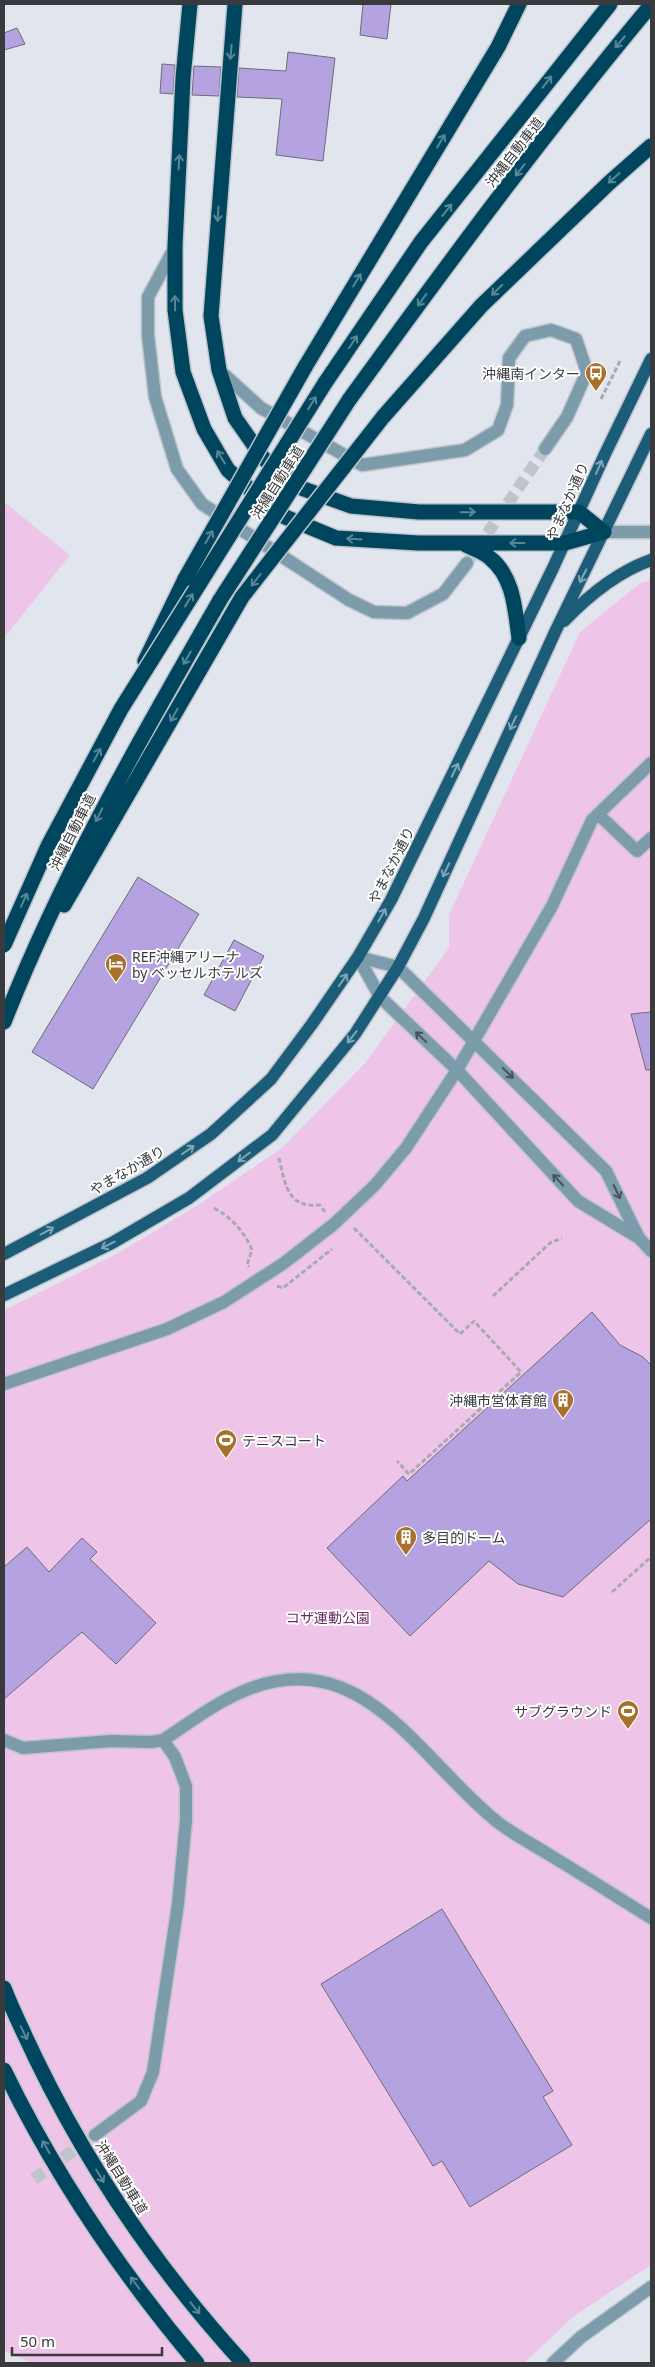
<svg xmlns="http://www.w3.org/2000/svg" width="655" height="2367" font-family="'Noto Sans','Noto Sans JP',sans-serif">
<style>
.green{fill:#eec4e9}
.building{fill:#b4a2e1;stroke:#6e6c74}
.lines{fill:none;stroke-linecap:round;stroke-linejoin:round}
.minor-tunnel{stroke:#bfc3cb;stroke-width:12;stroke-dasharray:12 6;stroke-linecap:butt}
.minor-casing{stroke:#bfc3cb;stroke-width:15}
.major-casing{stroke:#bfc3cb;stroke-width:15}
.highway-casing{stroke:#bfc3cb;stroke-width:18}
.path{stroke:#a7aab1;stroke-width:3;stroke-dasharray:5 2.5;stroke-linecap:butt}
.minor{stroke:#7c9bab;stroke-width:12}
.major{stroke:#1b5c78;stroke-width:12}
.highway{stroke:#00455e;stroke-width:15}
.highway-bridge-casing{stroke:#bfc3cb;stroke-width:18;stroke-linecap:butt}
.highway-bridge{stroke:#00455e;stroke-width:15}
.oneway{stroke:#598696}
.oneway2{stroke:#82a5b5}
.oneway3{stroke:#495259}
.labels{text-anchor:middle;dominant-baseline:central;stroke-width:4;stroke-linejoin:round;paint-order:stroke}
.street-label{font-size:14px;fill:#383a3e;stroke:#fff}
.poi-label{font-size:14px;fill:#383a3e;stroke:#fff;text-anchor:end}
.park-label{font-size:14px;fill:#6c2b67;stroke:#fff}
</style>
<rect width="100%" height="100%" fill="#e1e5ee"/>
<path class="green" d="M4 502 70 555 4 638Z
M651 580V2265L573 2317 524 2363H34L4 2351V1310L118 1253 198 1205 282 1148 366 1062 449 948V915L580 632 639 584Z"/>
<path class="building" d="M363 4H391L387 39 360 35Z
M17 28 25 44 4 50V33Z
M288 52 335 58 323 161 276 155 282 99 237 97 239 68 286 71Z
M162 64 175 65 173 94 160 93Z
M194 66 221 67 219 96 192 95Z
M138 877 199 914 93 1089 32 1052Z
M234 940 264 956 235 1011 204 995Z
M651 1012V1070H646L631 1014Z
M592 1312 620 1345 643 1357 651 1365V1519L563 1597 518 1584 489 1561 410 1636 327 1548 403 1476 407 1481Z
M82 1538 97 1552 90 1559 156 1623 116 1664 82 1632 4 1699V1567L27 1547 49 1572Z
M442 1909 553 2091 543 2097 572 2145 470 2207 442 2161 433 2166 321 1984Z"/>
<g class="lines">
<path class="minor-tunnel" d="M467 563 545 449
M34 2179 95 2135"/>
<g class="minor-casing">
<path id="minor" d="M175 247 148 297V335L155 397 177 469 202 504 349 600 374 612 407 613 443 594 467 563
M219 370 261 408 362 465 465 450 498 430 507 405 509 358 525 336 551 330 576 339 587 372 567 417 545 449
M604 532H651
M598 814 637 851 651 838
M358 957 398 967 606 1171 639 1238 651 1251
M358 957 380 997 457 1070 578 1201 639 1238
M4 1384 167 1329 224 1302 284 1263 334 1224 375 1185 406 1148 457 1070 552 906 592 820 651 763
M4 1740 23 1748 111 1741 152 1742 163 1740C189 1723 215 1703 244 1691 363 1640 422 1764 500 1824 515 1835 532 1844 548 1854 583 1875 617 1897 651 1918
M95 2135 141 2101 153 2072 178 1904 186 1820V1786L175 1757 163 1740
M553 2363 581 2337 651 2287"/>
</g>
<g class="major-casing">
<path id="major" d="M564 621C589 595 617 572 651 560
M4 1254 147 1178 211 1134 271 1079 312 1024 358 957 391 900 553 568 605 454 651 359
M4 1295 112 1243 189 1198 272 1135 355 1034 398 967 424 918 556 630 651 434"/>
</g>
<g class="highway-casing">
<path id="highway" d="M190 4 183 78 175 246V310L183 372 204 429 228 470 278 514 336 538 418 543H565L604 532
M235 4 211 316 219 370 235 418 263 458 301 488 351 506 419 512H579L604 532
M305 367 498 47 519 4
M325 383 421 242 610 4
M349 400C446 266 545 132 651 5
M383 417 481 306 609 183 651 146
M466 545C473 549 484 552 490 558 514 577 515 610 519 638
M145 661 185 579
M64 905 242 597
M4 1022C62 874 141 738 220 600
M4 1988C13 2012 25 2035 35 2057 89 2169 159 2271 243 2363
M4 2070C55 2175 122 2274 197 2363"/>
</g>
<path class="path" d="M601 399 620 361
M279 1158C285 1183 287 1209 320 1205L325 1212
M214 1208C232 1218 244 1231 252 1250L247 1265 249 1267
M354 1228 460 1334 474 1321 521 1372 409 1474 397 1461
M277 1286 283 1288 332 1249
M493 1296 550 1243 562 1238
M612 1592 651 1557"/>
<use href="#minor" class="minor"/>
<use href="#major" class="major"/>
<use href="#highway" class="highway"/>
<g class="highway-bridge-casing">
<path id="highway-bridge" d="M185 579 305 367
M242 597 383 417
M220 600 349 400
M4 945 48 846 121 709 325 383"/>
</g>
<use href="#highway-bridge" class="highway-bridge"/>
</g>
<defs><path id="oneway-shaft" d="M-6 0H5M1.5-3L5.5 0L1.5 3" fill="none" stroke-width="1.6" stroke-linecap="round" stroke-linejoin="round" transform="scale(1.25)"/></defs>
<g class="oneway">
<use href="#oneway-shaft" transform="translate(620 42) rotate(130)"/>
<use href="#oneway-shaft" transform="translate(231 52) rotate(95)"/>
<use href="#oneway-shaft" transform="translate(547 82) rotate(-52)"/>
<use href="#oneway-shaft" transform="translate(441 141) rotate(-59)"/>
<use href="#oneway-shaft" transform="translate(179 162) rotate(-87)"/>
<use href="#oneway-shaft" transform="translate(520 170) rotate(128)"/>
<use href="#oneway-shaft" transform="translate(614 178) rotate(139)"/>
<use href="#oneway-shaft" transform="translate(447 210) rotate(-52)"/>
<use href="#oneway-shaft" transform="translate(218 214) rotate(94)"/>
<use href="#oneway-shaft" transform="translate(357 280) rotate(-59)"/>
<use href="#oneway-shaft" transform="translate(497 290) rotate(136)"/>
<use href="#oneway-shaft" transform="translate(422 300) rotate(126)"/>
<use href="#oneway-shaft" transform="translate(175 303) rotate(-91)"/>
<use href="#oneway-shaft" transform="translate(353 342) rotate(-56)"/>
<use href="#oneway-shaft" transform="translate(312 403) rotate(-58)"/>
<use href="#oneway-shaft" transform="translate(221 457) rotate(-121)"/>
<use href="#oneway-shaft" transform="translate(468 512) rotate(-1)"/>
<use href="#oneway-shaft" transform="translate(209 537) rotate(-60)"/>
<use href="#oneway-shaft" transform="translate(354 539) rotate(-176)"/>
<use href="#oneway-shaft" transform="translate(517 543) rotate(-180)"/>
<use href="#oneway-shaft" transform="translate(256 580) rotate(128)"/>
<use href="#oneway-shaft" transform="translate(189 600) rotate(-58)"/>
<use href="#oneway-shaft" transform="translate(187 658) rotate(120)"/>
<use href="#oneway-shaft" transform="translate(174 715) rotate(120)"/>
<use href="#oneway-shaft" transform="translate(97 755) rotate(-62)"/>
<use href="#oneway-shaft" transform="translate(99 815) rotate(117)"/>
<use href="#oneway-shaft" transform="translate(24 900) rotate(-66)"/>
<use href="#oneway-shaft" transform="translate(24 2033) rotate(64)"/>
<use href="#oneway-shaft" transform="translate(46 2147) rotate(-120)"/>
<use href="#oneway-shaft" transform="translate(100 2176) rotate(59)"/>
<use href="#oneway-shaft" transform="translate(135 2283) rotate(-127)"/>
<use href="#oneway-shaft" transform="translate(195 2308) rotate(51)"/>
</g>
<g class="oneway2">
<use href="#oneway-shaft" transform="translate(599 467) rotate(-66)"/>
<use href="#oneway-shaft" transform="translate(583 576) rotate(117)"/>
<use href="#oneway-shaft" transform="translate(513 723) rotate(115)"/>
<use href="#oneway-shaft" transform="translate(455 770) rotate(-64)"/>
<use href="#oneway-shaft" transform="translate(446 870) rotate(115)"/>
<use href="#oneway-shaft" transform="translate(382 915) rotate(-60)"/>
<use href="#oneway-shaft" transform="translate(343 980) rotate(-56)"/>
<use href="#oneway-shaft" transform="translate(352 1037) rotate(128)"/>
<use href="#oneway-shaft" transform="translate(188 1150) rotate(-35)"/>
<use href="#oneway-shaft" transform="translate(244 1157) rotate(143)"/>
<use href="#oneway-shaft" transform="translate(47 1231) rotate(-28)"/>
<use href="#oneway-shaft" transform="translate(108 1245) rotate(153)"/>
</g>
<g class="oneway3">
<use href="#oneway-shaft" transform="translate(421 1037) rotate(-137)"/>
<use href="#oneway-shaft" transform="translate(508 1073) rotate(45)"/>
<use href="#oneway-shaft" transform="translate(558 1180) rotate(-133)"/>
<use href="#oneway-shaft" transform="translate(617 1192) rotate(64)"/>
</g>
<defs>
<g id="bus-pin" transform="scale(1.125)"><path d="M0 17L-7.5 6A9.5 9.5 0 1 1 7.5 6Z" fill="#a7712b" stroke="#fff"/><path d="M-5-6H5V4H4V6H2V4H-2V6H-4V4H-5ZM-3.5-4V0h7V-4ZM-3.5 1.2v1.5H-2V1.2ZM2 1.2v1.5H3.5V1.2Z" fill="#fff"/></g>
<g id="hotel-pin" transform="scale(1.125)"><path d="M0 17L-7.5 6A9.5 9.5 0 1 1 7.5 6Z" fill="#a7712b" stroke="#fff"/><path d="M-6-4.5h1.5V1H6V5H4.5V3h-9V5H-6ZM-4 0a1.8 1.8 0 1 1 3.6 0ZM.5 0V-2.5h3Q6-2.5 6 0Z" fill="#fff"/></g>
<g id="building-pin" transform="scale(1.125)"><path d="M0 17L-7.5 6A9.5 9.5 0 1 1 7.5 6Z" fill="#a7712b" stroke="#fff"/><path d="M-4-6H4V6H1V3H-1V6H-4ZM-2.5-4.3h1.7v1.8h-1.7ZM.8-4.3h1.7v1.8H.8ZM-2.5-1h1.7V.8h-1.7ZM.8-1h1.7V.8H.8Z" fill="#fff"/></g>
<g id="stadium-pin" transform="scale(1.125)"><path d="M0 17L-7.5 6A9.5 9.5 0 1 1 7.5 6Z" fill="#a7712b" stroke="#fff"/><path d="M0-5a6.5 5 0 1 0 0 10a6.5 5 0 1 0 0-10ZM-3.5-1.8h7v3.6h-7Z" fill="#fff"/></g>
</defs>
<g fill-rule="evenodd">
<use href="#bus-pin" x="596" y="373"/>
<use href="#hotel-pin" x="116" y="964"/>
<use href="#building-pin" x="563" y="1400"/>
<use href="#stadium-pin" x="226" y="1440"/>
<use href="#building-pin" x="406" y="1537"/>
<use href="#stadium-pin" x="628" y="1711"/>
</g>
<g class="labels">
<g class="street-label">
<text transform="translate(514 152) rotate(-52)">沖縄自動車道</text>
<text transform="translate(277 482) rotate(-57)">沖縄自動車道</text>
<text transform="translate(567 501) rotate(-66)">やまなか通り</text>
<text transform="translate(72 832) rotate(-63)">沖縄自動車道</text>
<text transform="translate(391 865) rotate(-63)">やまなか通り</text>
<text transform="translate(127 1170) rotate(-30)">やまなか通り</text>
<text transform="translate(122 2177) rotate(58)">沖縄自動車道</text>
</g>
<g class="poi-label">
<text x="580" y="373">沖縄南インター</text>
<text x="132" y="956" text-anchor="start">REF沖縄アリーナ<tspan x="132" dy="16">by ベッセルホテルズ</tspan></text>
<text x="547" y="1400">沖縄市営体育館</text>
<text x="242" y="1440" text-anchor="start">テニスコート</text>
<text x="422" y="1537" text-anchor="start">多目的ドーム</text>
<text x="612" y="1711">サブグラウンド</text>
</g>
<g class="park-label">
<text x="328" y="1617">コザ運動公園</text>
</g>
</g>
<rect width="655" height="2367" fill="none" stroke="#383a3e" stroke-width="10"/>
<path d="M12 2347v8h150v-8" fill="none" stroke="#383a3e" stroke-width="2.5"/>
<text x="20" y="2347" font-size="15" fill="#383a3e" stroke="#ffffff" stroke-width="4" paint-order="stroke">50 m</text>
</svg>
